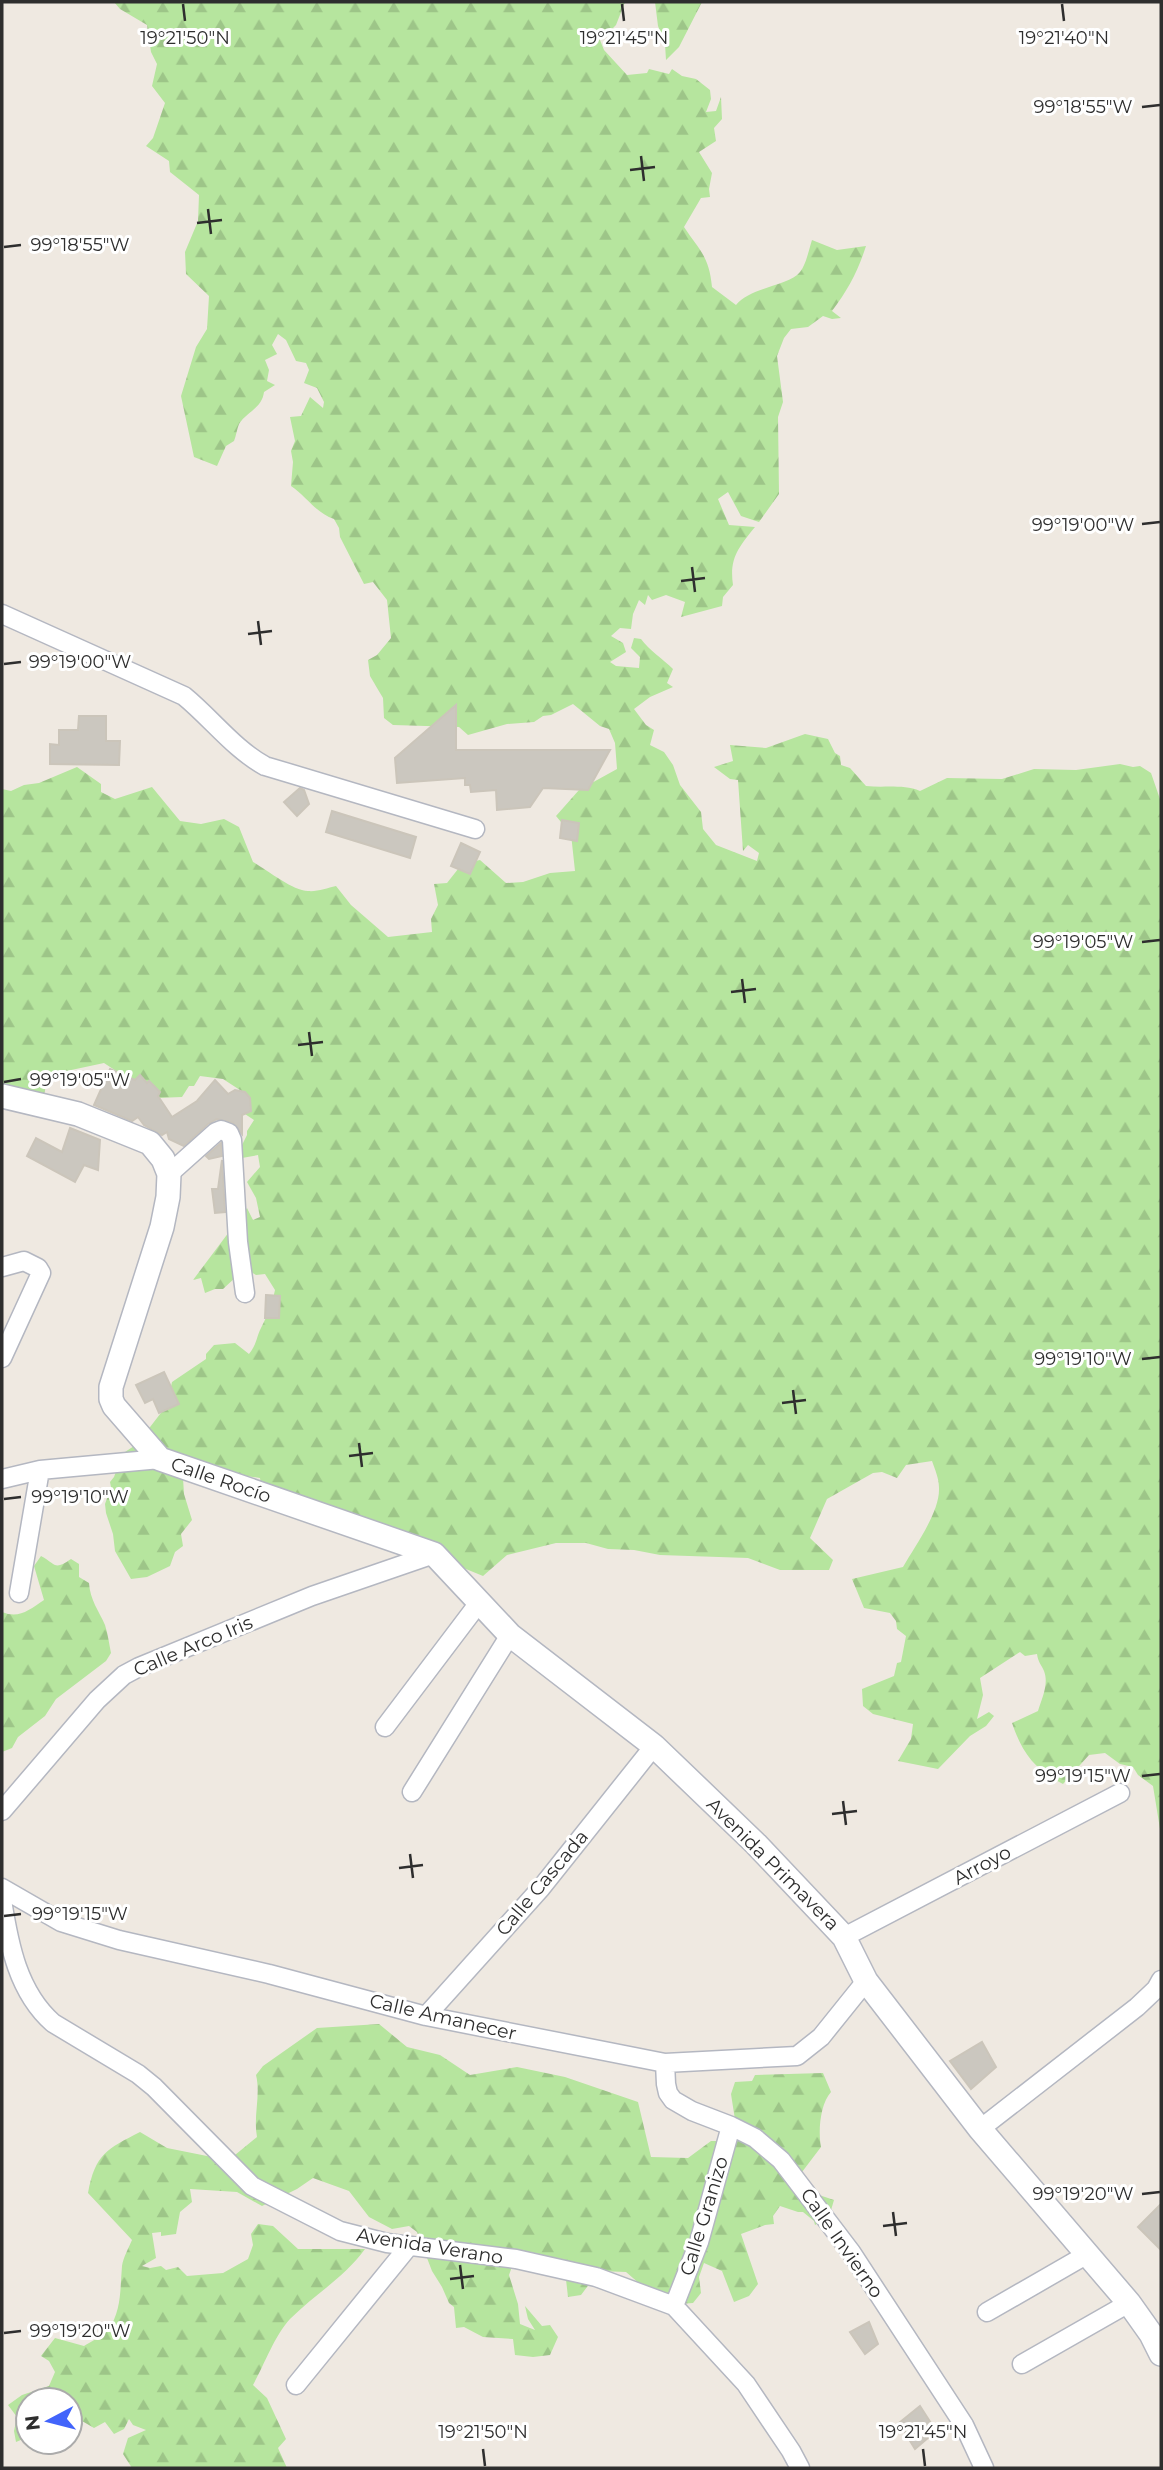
<svg xmlns="http://www.w3.org/2000/svg" width="1163" height="2470" font-family="Montserrat,sans-serif">
<style>
.forest{fill:url(#forest-firs)}
.building{fill:#cbc7bf;stroke:#cbc5ba;stroke-width:2}
.lines{fill:none;stroke-linecap:round;stroke-linejoin:round}
.minor-casing{stroke:#b4b7c1;stroke-width:21}
.tertiary-casing{stroke:#b4b7c1;stroke-width:26}
.minor{stroke:#fff;stroke-width:18}
.tertiary{stroke:#fff;stroke-width:23}
.ticks{fill:none;stroke:#2e2e2e;stroke-width:2.5}
.labels{text-anchor:middle;dominant-baseline:central;stroke-width:6;stroke-linejoin:round;paint-order:stroke}
.street-label{font-size:19px;fill:#2e2e2e;stroke:#fff}
.ticks-label{font-size:18px;text-anchor:middle;fill:#2e2e2e;stroke:#fff;stroke-width:6;stroke-linejoin:round;paint-order:stroke}
</style>
<defs>
<pattern id="forest-firs" width="22" height="20" patternUnits="userSpaceOnUse" patternTransform="scale(1.75)"><rect width="22" height="20" fill="#b6e59e"/><path d="M5 1l3.5 6h-7zM16 11l3.5 6h-7z" fill="#9dc588"/></pattern>
</defs>
<rect width="100%" height="100%" fill="#efe9e1"/>
<path class="forest" d="M114 2H625L616 25 607 34 598 35 604 50 627 75 647 73 649 69 669 74 672 69 682 76 696 79 710 90 711 99 706 112 716 111 721 97 722 119 714 128 716 141 699 152 712 173 709 189 710 197 701 198 684 227C700 251 709 256 712 287L736 305C750 287 789 286 800 272 806 265 809 249 812 240L837 250 866 246C858 271 848 290 832 311L841 318 832 319 823 316 808 327 791 329 784 338 777 356 783 402 778 417 779 494 759 522 741 516 728 492 718 499 729 525 755 527C739 547 729 558 733 585L723 597 722 606 681 617 685 602 666 595 652 600 648 595 645 605 639 600 633 614 631 629 620 628 611 636 623 643 626 652 610 662 616 666 639 668 640 657 631 648 634 638 641 639C649 650 663 659 673 669L667 683 673 687 650 697 634 709 646 725 654 730 650 745 664 752 673 765 680 785 701 812 703 829 716 845 757 861 759 853 748 845 743 851 738 780 730 779 714 767 733 761 730 745 766 748 805 734 828 739 835 753 840 756 841 765 850 768 866 786C884 788 903 784 920 791L947 778 1002 779 1034 769 1076 770 1120 764 1133 767 1140 766 1151 773 1161 802V1835L1153 1786 1138 1775 1133 1767 1120 1764 1105 1753 1089 1755 1063 1784C1035 1770 1022 1753 1012 1723L1038 1711C1042 1698 1049 1684 1044 1671 1041 1664 1038 1662 1037 1654L1025 1656 1020 1652 980 1678 983 1695 977 1719 989 1712 994 1716 986 1726 970 1736 938 1769 898 1761 911 1739 913 1724 873 1714 863 1706 862 1689 894 1676 897 1663 901 1662 906 1636 897 1629 896 1621 890 1613 864 1608 852 1579 903 1567C915 1546 940 1512 939 1488 939 1478 935 1470 932 1461L906 1465 897 1478 882 1472 873 1473 827 1499 810 1538 833 1560 829 1570H780L748 1558 660 1555 634 1550 608 1549 586 1543H556L507 1555 483 1576 261 1485 260 1478 208 1470 183 1478 184 1494 192 1520 181 1534 183 1546 175 1552 170 1566 147 1577 131 1579 115 1551 113 1534 106 1513 105 1504 111 1487 110 1482 114 1477 122 1454 137 1444 167 1405 172 1382 206 1359V1354L214 1345 235 1343 249 1354C257 1344 256 1338 261 1328 268 1314 272 1304 275 1290L265 1274 256 1275 251 1272 237 1276 223 1289H215L205 1293 201 1278 193 1280 247 1208 253 1220 260 1217 256 1198 247 1182 260 1167 258 1155 242 1158 237 1155 247 1135V1131L254 1120 236 1108 243 1092 223 1079 200 1076 194 1086H189L182 1097 157 1098 104 1063 48 1075 44 1095H2V789L11 791 24 785 39 783 77 767 101 784V792L115 799 152 787 180 821 201 824 224 819 239 827 253 862C267 870 293 891 308 891 317 892 327 888 336 886L351 905 388 937 432 932 431 919 438 905 434 884 447 883 462 864 480 860 506 883 523 882 550 873 575 871 571 834 556 816 579 790 617 769 615 743 609 729 600 726 573 704 551 715 543 716 534 722 507 724 468 735 459 727 393 725 384 718 383 698 370 676 368 660 377 655 391 638 387 600 373 582 364 584 340 537 339 528 334 519C316 513 307 497 291 486L293 462 291 451 295 441 290 417 301 416 310 397 323 408 324 402 317 388 304 383 309 370 306 363 296 361 286 340 278 334 272 345 277 354 265 360 269 370 267 381 275 385 264 392C262 408 247 412 239 424 237 429 236 436 234 441L226 446 217 466 194 457 181 396 196 347 207 329 209 296 186 274 185 252 198 221 199 195 170 172 169 161 146 146 153 138 165 103 152 86 157 64 151 52 147 25 120 9Z
M655 2H702L679 47 666 60 665 44 658 26Z
M41 1556C56 1564 54 1571 71 1559L79 1564V1577L89 1583C90 1600 99 1611 105 1625 108 1634 109 1644 111 1653L106 1661 56 1699 45 1716 18 1737 12 1748 2 1752V1612C19 1619 29 1610 44 1600L34 1566Z
M379 2024 407 2047 440 2055 470 2075 517 2067 565 2077 638 2102 651 2157 688 2158 711 2141H723L736 2126 731 2094 735 2082 752 2081 755 2075 823 2073 831 2092C820 2104 818 2132 821 2147L802 2172 810 2192 834 2200 829 2217 815 2225 814 2221 803 2212H798L780 2206 773 2216 774 2224 765 2225 741 2234 758 2284 749 2296 734 2302 722 2271 704 2263 699 2277 701 2293 693 2303 679 2304 648 2291 626 2272 599 2271 581 2295 568 2297 564 2262 545 2256 514 2261 509 2275 518 2304 520 2324 535 2330 528 2319 525 2306 542 2326 550 2325 558 2337 550 2355 533 2357 515 2355 513 2339 483 2337 464 2327 456 2328 454 2307 449 2303 442 2287 432 2271 417 2232 409 2226 392 2229 369 2217 349 2191 313 2178 297 2189 262 2206 237 2192 190 2189 192 2202 180 2212 176 2234 161 2236V2232L152 2233 156 2258 142 2266 150 2268 161 2266 166 2270 178 2267 187 2276 223 2273 248 2259 253 2245 251 2234 258 2224 273 2226 298 2249H365C345 2277 314 2295 290 2319 275 2335 264 2365 253 2385L267 2398 286 2439 278 2448 287 2468H132L123 2454 128 2438 146 2430 133 2425 129 2419 124 2429 114 2434 105 2422 94 2428 82 2421 72 2419 70 2400H28V2437L16 2442 14 2431 17 2417 8 2405 22 2395 49 2386 55 2372 49 2361 41 2356 55 2338 84 2346C91 2341 103 2337 108 2330 122 2311 120 2288 122 2266 123 2258 129 2247 132 2240L88 2193C95 2154 107 2149 140 2132L167 2148 212 2157 219 2151 235 2155 257 2137C253 2116 261 2095 256 2075L263 2066 317 2028Z"/>
<path class="building" d="M456 705V750H610L588 790 543 788 530 807 497 810 496 790 471 792 470 785H465V778L397 783 395 758Z
M79 716H106V741H120L119 765 50 764V744L59 745V730H78Z
M300 788 304 790 309 804 297 816 284 802Z
M332 811 416 837 410 858 326 832Z
M562 820 579 823 577 841 560 838Z
M461 843 480 852 470 874 451 866Z
M110 1069 135 1080 140 1075 147 1083 149 1081 160 1092 158 1096 172 1117 197 1101 215 1080 228 1094 235 1090 245 1092 250 1098 251 1111 242 1115V1134L233 1123 217 1119 208 1124 184 1146 169 1139 167 1132 162 1135 144 1125 138 1117 132 1121 94 1105Z
M70 1128 100 1140 98 1170 84 1165 75 1182 27 1156 36 1138 62 1152Z
M221 1143 222 1156 209 1159 206 1156Z
M222 1160 225 1212 215 1213 212 1189H218Z
M266 1295 280 1296 279 1318H265Z
M164 1372 179 1404 159 1413 153 1399 145 1403 136 1385Z
M982 2042 996 2067 971 2089 950 2061Z
M1161 2204V2250L1138 2227Z
M869 2322 878 2344 865 2354 850 2332Z
M920 2406 936 2431 915 2449 899 2423Z"/>
<g class="lines">
<g class="minor-casing">
<path id="minor" d="M2 614 184 696C211 718 234 749 265 766L475 829
M169 1174 216 1132 221 1130 229 1133 232 1140 238 1242 245 1293
M2 1267 24 1261 38 1268 41 1273 2 1358
M2 1479 40 1470 160 1459
M19 1593 40 1470
M385 1727 478 1604
M412 1792 510 1635
M2 1811 97 1700 124 1675 139 1667 312 1596 434 1554
M2 1888 61 1922 119 1940 269 1974 426 2016 665 2063 797 2056 821 2037 866 1981
M2 1900C9 1945 18 1992 53 2023L138 2074 154 2087 252 2186 340 2231 387 2243 516 2259 596 2277 674 2306 746 2384 791 2451 800 2468
M844 1937 1120 1793
M426 2016 541 1888 654 1746
M665 2063 666 2084 668 2093 673 2100 692 2111 731 2126 755 2138 781 2160 851 2252 964 2425 984 2468
M980 2129 1137 2007 1156 1989 1161 1980
M674 2306 699 2242 731 2126
M987 2312 1086 2255
M1022 2364 1129 2303
M296 2385 409 2246"/>
</g>
<g class="tertiary-casing">
<path id="tertiary" d="M2 1096 78 1114 150 1143 163 1159 169 1174 168 1197 162 1227 111 1387V1399L114 1406 160 1459 434 1554 510 1635 654 1746 756 1844 844 1937 866 1981 980 2129 1129 2303 1151 2334 1161 2354"/>
</g>
<use href="#minor" class="minor"/>
<use href="#tertiary" class="tertiary"/>
</g>
<path class="ticks" d="M183 4 185 21M622 4 624 21M1062 4 1064 21M1142 107 1160 105M641 156 644 181M630 170 655 167M208 209 211 234M197 223 222 220M4 247 21 245M1142 524 1160 522M692 567 695 592M681 581 705 578M258 621 261 645M248 634 272 631M4 664 21 662M1142 942 1160 940M742 979 745 1003M731 992 756 989M309 1032 312 1056M298 1045 323 1042M4 1082 21 1079M1142 1359 1160 1357M793 1390 796 1414M782 1403 806 1400M359 1443 362 1467M349 1456 373 1453M4 1499 21 1497M1142 1776 1160 1774M843 1801 846 1825M832 1814 857 1811M410 1854 413 1878M399 1868 423 1865M4 1916 21 1914M1142 2194 1160 2192M893 2212 896 2236M883 2226 907 2223M460 2265 463 2289M450 2279 474 2276M4 2333 21 2331M483 2449 485 2466M923 2449 925 2466"/>
<g class="labels">
<g class="street-label">
<text transform="translate(221 1480) rotate(19)">Calle Rocío</text>
<text transform="translate(193 1646) rotate(-23)">Calle Arco Iris</text>
<text transform="translate(773 1864) rotate(45)">Avenida Primavera</text>
<text transform="translate(982 1865) rotate(-28)">Arroyo</text>
<text transform="translate(542 1883) rotate(-50)">Calle Cascada</text>
<text transform="translate(443 2017) rotate(13)">Calle Amanecer</text>
<text transform="translate(704 2216) rotate(-73)">Calle Granizo</text>
<text transform="translate(842 2243) rotate(55)">Calle Invierno</text>
<text transform="translate(430 2246) rotate(9)">Avenida Verano</text>
</g>
</g>
<g class="ticks-label">
<text x="185" y="44">19°21'50"N</text>
<text x="624" y="44">19°21'45"N</text>
<text x="1064" y="44">19°21'40"N</text>
<text x="1083" y="113">99°18'55"W</text>
<text x="80" y="251">99°18'55"W</text>
<text x="1083" y="531">99°19'00"W</text>
<text x="80" y="668">99°19'00"W</text>
<text x="1083" y="948">99°19'05"W</text>
<text x="80" y="1086">99°19'05"W</text>
<text x="1083" y="1365">99°19'10"W</text>
<text x="80" y="1503">99°19'10"W</text>
<text x="1083" y="1782">99°19'15"W</text>
<text x="80" y="1920">99°19'15"W</text>
<text x="1083" y="2200">99°19'20"W</text>
<text x="80" y="2337">99°19'20"W</text>
<text x="483" y="2438">19°21'50"N</text>
<text x="923" y="2438">19°21'45"N</text>
</g>
<rect width="1163" height="2470" fill="none" stroke="#2e2e2e" stroke-width="7"/>
<g transform="translate(49 2421) rotate(263)"><circle r="33" fill="#ffffff" stroke="#ababab" stroke-width="2"/>
<path d="M0-5L12 26L0 18L-12 26Z" fill="#4264fb"/>
<text y="-10" font-size="19" font-weight="bold" text-anchor="middle" fill="#2e2e2e">N</text>
</g>
</svg>
